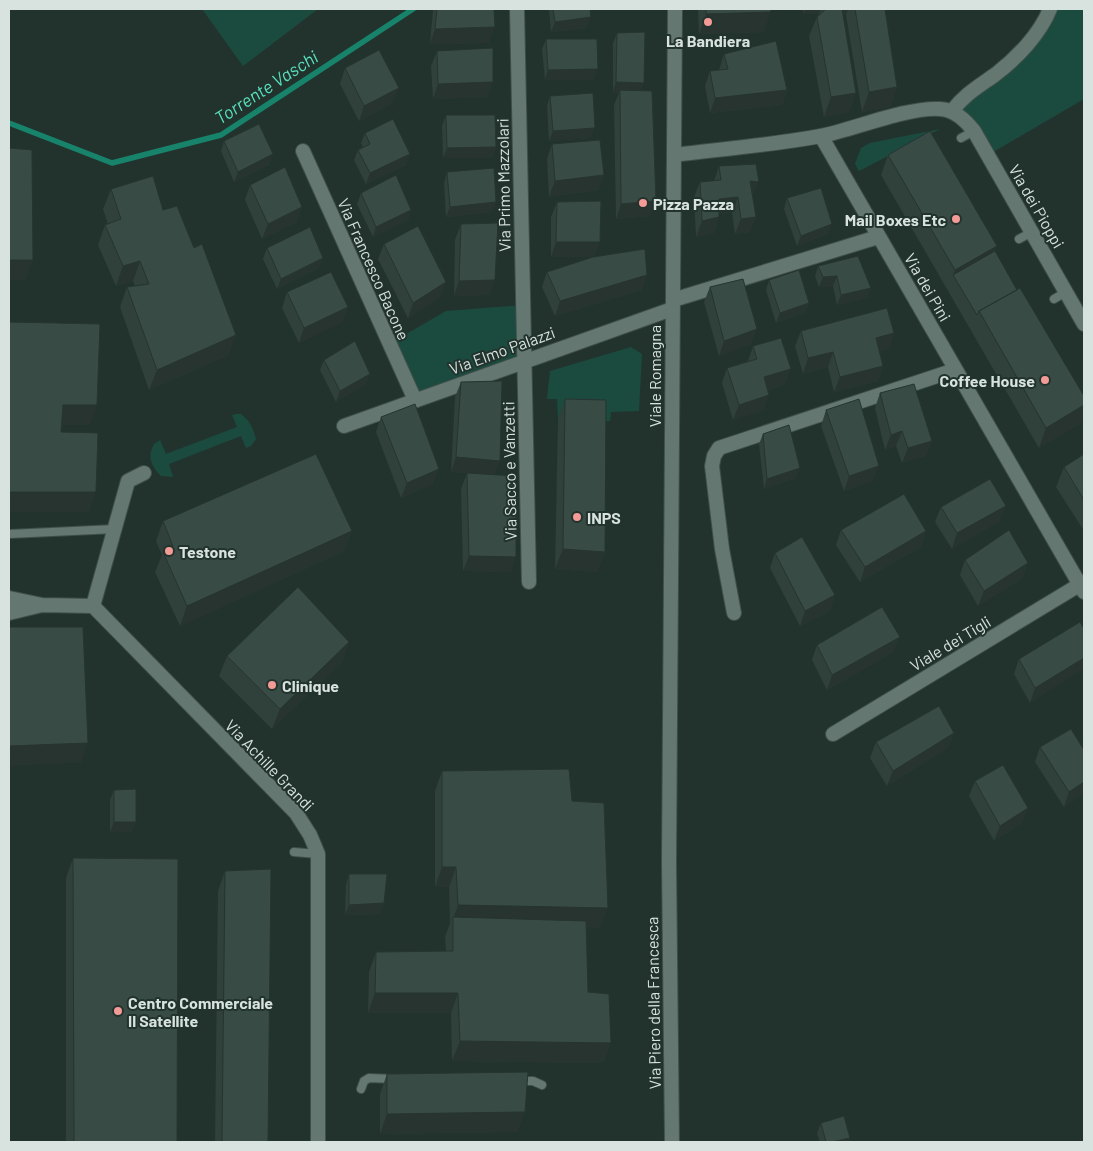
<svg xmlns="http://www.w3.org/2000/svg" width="1093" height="1151" font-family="Barlow,sans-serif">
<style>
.green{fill:#1b4b3f}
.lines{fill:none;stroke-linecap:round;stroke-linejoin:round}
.stream{stroke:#18836b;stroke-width:5.5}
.service-casing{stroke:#404f4a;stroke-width:10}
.minor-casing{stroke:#404f4a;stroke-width:16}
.tertiary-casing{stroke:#404f4a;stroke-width:16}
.secondary-casing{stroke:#404f4a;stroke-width:16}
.service{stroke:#647871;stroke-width:8}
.minor{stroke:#647871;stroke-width:14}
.tertiary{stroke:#647871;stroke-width:14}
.secondary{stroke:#647871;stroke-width:14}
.wall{fill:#30403b}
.shaded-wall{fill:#273430}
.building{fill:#384b45;stroke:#273430}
.poi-dot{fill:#f59b97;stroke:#22332e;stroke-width:2}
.labels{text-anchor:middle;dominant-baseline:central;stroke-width:4;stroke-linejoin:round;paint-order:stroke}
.poi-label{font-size:16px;font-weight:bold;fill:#d8e3df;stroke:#22332e;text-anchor:start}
.street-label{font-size:16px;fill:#d8e3df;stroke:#22332e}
.water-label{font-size:18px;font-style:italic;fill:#59e1be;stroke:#22332e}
</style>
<rect width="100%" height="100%" fill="#22332e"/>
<path class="green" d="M202 9H318L243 66Z
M1050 9H1084V99L988 155 952 111 997 73Z
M940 129 859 171 855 164 861 148 870 143Z
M523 305 525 360 415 400 389 344 446 311Z
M631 347 642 354 639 411 611 412 610 421 558 419 557 399H547L550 371Z
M236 414H241C250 421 253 428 256 439L251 446 246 448 241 436 169 464 173 477 161 476C151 466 147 457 154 444L160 440 166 454 237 427 232 415Z"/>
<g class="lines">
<path class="stream" d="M9 123 112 163 221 135 413 9"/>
<g class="service-casing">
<path id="service" d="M961 138 974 131
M1019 239 1032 232
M1054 299 1066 292
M9 534 115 529
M294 852 318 854
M519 1081H533L542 1085
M361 1089 364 1081 369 1078 393 1079"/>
</g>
<g class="minor-casing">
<path id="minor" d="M517 9 529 582
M952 111C965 94 978 87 996 74 1017 58 1040 34 1050 9
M821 136 1084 592
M303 151 415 400
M673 300 878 237
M344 426 672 309
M9 598 42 605 9 613
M42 605 93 606 296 813 310 835 318 854V1142
M93 606 128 481 144 473
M734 613 722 549 712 466 714 456 719 448 955 370
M833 734 1084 582"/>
</g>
<g class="tertiary-casing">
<path id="tertiary" d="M674 155C722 149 772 145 821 136 855 129 907 107 940 109 955 110 965 120 974 131L1084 324"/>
</g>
<g class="secondary-casing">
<path id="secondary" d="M672 1142 669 863 675 9"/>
</g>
<use href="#service" class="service"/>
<use href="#minor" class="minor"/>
<use href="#tertiary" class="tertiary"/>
<use href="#secondary" class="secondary"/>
</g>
<path class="wall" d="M433 9H494L489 43 430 44Z
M549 9H590L587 28 551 32Z
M698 9H770L764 32 699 34Z
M803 9H898L885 11 897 87 890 107 862 112 846 15H843L856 93 849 112 824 117 809 36 817 17 819 14H803Z
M617 33 641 91 650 216 616 219 614 105 619 93 613 92V43Z
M546 39 594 80H545L542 49Z
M437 51 493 82 487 97 433 99 431 66Z
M724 54 787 90 782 105 710 113 705 86 710 71 719 70Z
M345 68 393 103 359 121 340 84Z
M550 96 591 138 549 141 547 106Z
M446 115 496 147 492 158H443L442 126Z
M365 133 410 154 406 165 366 184 354 160 358 150 363 147 361 143Z
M224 141 273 154 269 165 234 182 221 151Z
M552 144 604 175 598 190 549 197 547 159Z
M888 155 995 251 1017 290 1084 396V414L1081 423 1039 448 881 175Z
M719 166 753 197 756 217 750 232 735 234 732 212 719 214V217L714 233 696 237 694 197 700 182 714 181Z
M447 172 496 202 492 212 446 217 444 183Z
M250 185 297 222 262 239 245 200Z
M111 189 163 210 229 355 149 390 120 307 127 287 135 286 133 281 116 286 98 245 105 225 108 224 103 209Z
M361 193 411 210 408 220 373 237 357 204Z
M787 198 832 224 828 234 797 246 784 209Z
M557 202 594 257H551V217Z
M461 224 490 295 454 296 455 240Z
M384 244 446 282 440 297 408 318 378 259Z
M267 248 319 268 277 289 263 259Z
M818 266 871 288 867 298 837 305 833 286 819 287 815 276Z
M547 272 642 290 555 316 542 287Z
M769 280 809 303 805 313 776 323 766 290Z
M710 287 751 344 719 356 704 302Z
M287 292 348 307 342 322 299 343 282 308Z
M801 331 894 333 889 349 879 351 883 366 878 381 834 392 828 367 803 374 795 346Z
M753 346 785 384 768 390 764 410 733 420 722 383 727 368 748 361Z
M324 360 370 374 366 384 336 402 320 370Z
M461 382 495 475 511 572 463 571 461 489 467 473H468L451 472 455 397Z
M880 393 932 441 926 456 902 463 896 446 885 450 875 408Z
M565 399 605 552 597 572 555 569 558 419Z
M826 410 873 481 844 491 821 426Z
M381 417 433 484 401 498 376 432Z
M763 434 800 468 796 478 764 489 759 444Z
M1084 454V531L1056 487 1064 467Z
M941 507 1000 521 952 549 935 522Z
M163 521 352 531 344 551 180 626 155 572 162 555 156 541Z
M841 530 926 531 921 547 860 582 836 545Z
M775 553 835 595 830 611 800 626 770 568Z
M965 560 1023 578 978 606 960 575Z
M1084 629 1030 703 1014 674 1019 659Z
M349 642 342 662 272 729 219 676 227 656Z
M817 645 894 652 827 690 812 660Z
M954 733 948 748 887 786 870 758 876 742Z
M1040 747 1084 793 1064 807 1035 762Z
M442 771 572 801 600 928 586 927 588 992 604 1063 452 1061 451 1013H368L369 972 376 952 446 951 445 937 450 923 449 887H435V791Z
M975 781 1028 808 1022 823 994 841 969 796Z
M114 790 136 822 132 832H110V800Z
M73 858 177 1142H66V878Z
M225 871 268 1142H215L218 891Z
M349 874 384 903 380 914 345 915 346 885Z
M387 1074 518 1132 380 1134V1094Z
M821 1123 850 1138 848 1142H820L817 1133Z"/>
<path class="shaded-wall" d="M805 9H821L819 14H803Z
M836 9H848L846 15 833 17Z
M876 9H898L875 13Z
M771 12 764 32 699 34 706 14Z
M591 17 587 28 551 32 555 22Z
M495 27 489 43 430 44 435 29Z
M598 69 594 80H545L548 70Z
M493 82 487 97 433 99 438 84Z
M616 82 644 83 640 93 620 90 619 93 613 92Z
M897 87 890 107 862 112 869 92Z
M399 88 393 103 359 121 364 106Z
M787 90 782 105 710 113 715 98Z
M856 93 849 112 824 117 831 97Z
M595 128 591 138 549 141 553 131Z
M496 147 492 158H443L447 148Z
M273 154 269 165 234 182 238 172Z
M410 154 406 165 366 184 370 173Z
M604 175 598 190 549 197 555 181Z
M750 181 759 182 753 197H745Z
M738 197 732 212 714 215 719 199Z
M656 201 650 216 616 219 621 204Z
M496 202 492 212 446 217 450 207Z
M302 207 297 222 262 239 268 224Z
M411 210 408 220 373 237 376 227Z
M719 217 714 233 696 237 702 221Z
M756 217 750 232 735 234 741 219Z
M832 224 828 234 797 246 801 236Z
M556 242H600L594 257H551Z
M997 246 989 266 953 275 955 270Z
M323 258 319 268 277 289 281 279Z
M9 260H33L26 280H9Z
M140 261 133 281 116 286 123 266Z
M647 275 642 290 555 316 560 301Z
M837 276 833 286 819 287 823 277Z
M495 280 490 295 454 296 459 281Z
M446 282 440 297 408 318 413 303Z
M871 288 867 298 837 305 841 295Z
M809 303 805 313 776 323 780 313Z
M348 307 342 322 299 343 304 328Z
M757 329 751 344 719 356 724 341Z
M894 333 889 349 870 354 876 338Z
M236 335 229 355 149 390 157 370Z
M833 352 828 367 803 374 808 358Z
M883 366 878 381 834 392 840 377Z
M791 369 785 384 758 393 764 377Z
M370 374 366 384 336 402 340 391Z
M769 395 764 410 733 420 739 405Z
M63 405H97L90 425H56Z
M1084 405V414L1081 423 1039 448 1046 428Z
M902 431 896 446 885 450 891 435Z
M932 441 926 456 902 463 908 448Z
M456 457 500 461 494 476 451 472Z
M879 466 873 481 844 491 849 476Z
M800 468 796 478 764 489 767 479Z
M439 469 433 484 401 498 407 483Z
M9 492H96L89 512H9Z
M1006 506 1000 521 952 549 957 533Z
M352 531 344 551 180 626 187 606Z
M926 531 921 547 860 582 865 567Z
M563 549 605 552 597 572 555 569Z
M469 556 516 557 511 572 463 571Z
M1028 563 1023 578 978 606 984 591Z
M835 595 830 611 800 626 805 611Z
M900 637 894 652 827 690 832 675Z
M349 642 342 662 272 729 280 709Z
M1084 658V669L1030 703 1035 688Z
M954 733 948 748 887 786 893 771Z
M88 743 81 763 9 766V746Z
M1084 782V793L1064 807 1069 792Z
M1028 808 1022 823 994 841 1000 826Z
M114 822H136L132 832H110Z
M442 867H456L449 887H435Z
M384 903 380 914 345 915 349 905Z
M458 905 608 908 600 928 453 925V919Z
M375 993H458L451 1013H368Z
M460 1041 611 1043 604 1063 452 1061Z
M525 1112 518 1132 380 1134 387 1114Z
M850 1138 848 1142H832Z"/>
<path class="building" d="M437 9H494L495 27 435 29Z
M553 9H590L591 17 555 22Z
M706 9H770L771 12 706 14Z
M826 9H842L856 93 831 97 817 17Z
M855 9H885L897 87 869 92Z
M645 32 644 83 616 82 617 33Z
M546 39H597L598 69 548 70Z
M776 41 787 90 715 98 710 71 728 69 724 54Z
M493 48V82L438 84 437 51Z
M379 50 399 88 364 106 345 68Z
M620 90 652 91 656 201 621 204Z
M593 93 595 128 553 131 550 96Z
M446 115H495L496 147 447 148Z
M393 119 410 154 370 173 358 150 370 144 365 133Z
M259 124 273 154 238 172 224 141Z
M930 131 997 246 955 270 888 155Z
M600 140 604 175 555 181 552 144Z
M9 148 32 150 33 260H9Z
M756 164 759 182 750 181 756 217 741 219 738 197 719 199V217L702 221 700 182 721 180 719 166Z
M285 167 302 207 268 224 250 185Z
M494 168 496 202 450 207 447 172Z
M396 175 411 210 376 227 361 193Z
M153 176 163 210 177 206 194 248 202 244 236 335 157 370 127 287 149 284 140 261 123 266 105 225 121 219 111 189Z
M821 188 832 224 801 236 787 198Z
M601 201 600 242H556L557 202Z
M498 223 495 280 459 281 461 224Z
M418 226 446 282 413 303 384 244Z
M310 227 323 258 281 279 267 248Z
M645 249 647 275 560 301 547 272 593 257Z
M995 251 1017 290 979 311 977 315 953 275Z
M858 256 871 288 841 295 837 276 823 277 818 266Z
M799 270 809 303 780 313 769 280Z
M331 272 348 307 304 328 287 292Z
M743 279 757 329 724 341 710 287Z
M1020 288 1084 396V405L1046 428 979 311Z
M887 308 894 333 876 338 883 366 840 377 833 352 808 358 801 331Z
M9 322 100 324 97 405H63L61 432 98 433 96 492H9Z
M781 338 791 369 764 377 769 395 739 405 727 368 757 359 753 346Z
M355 341 370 374 340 391 324 360Z
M502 381 500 461 456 457 461 382Z
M914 384 932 441 908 448 902 431 891 435 880 393Z
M565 399 606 400 605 552 563 549Z
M859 399 879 466 849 476 826 410Z
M415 404 439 469 407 483 381 417Z
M789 425 800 468 767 479 763 434Z
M316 454 352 531 187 606 163 552 173 546 163 521Z
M1084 454V500L1064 467Z
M467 473 516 476V557L469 556Z
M990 479 1006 506 957 533 941 507Z
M904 494 926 531 865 567 841 530Z
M1009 530 1028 563 984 591 965 560Z
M802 537 835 595 805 611 775 553Z
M298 587 349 642 280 709 227 656Z
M882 607 900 637 832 675 817 645Z
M1080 622 1084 629V658L1035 688 1019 659Z
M9 627H83L88 743 9 746Z
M939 706 954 733 893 771 876 742Z
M1071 729 1084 750V782L1069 792 1040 747Z
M1003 765 1028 808 1000 826 975 781Z
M569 769 572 801 604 803 608 908 458 905 456 867H442V771Z
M136 789V822H114V790Z
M73 858 178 859 177 1142H74Z
M271 869 268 1142H222L225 871Z
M349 874H387L384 903 349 905Z
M453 917 586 921 588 992 609 994 611 1043 460 1041 458 993H375L376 952 453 951Z
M528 1072 525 1112 387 1114V1074Z
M844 1116 850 1138 832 1142H826L821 1123Z"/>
<g class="poi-dot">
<circle cx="708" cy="22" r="5"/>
<circle cx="643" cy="203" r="5"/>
<circle cx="956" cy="219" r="5"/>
<circle cx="1045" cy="380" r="5"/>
<circle cx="577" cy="517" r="5"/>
<circle cx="169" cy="551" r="5"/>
<circle cx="272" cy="685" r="5"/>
<circle cx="118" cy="1011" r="5"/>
</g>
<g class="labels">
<g class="poi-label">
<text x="708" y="40" text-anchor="middle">La Bandiera</text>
<text x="653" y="203">Pizza Pazza</text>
<text x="946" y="219" text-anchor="end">Mail Boxes Etc</text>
<text x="1035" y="380" text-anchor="end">Coffee House</text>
<text x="587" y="517">INPS</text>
<text x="179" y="551">Testone</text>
<text x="282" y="685">Clinique</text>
<text x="128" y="1002">Centro Commerciale<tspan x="128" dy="18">Il Satellite</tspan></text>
</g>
<g class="street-label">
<text transform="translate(503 185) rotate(-91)">Via Primo Mazzolari</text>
<text transform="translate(1037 206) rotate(60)">Via dei Pioppi</text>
<text transform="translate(374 269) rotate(66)">Via Francesco Bacone</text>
<text transform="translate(928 287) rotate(60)">Via dei Pini</text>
<text transform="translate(502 350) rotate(-20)">Via Elmo Palazzi</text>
<text transform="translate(654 376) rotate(-90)">Viale Romagna</text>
<text transform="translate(509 471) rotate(-91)">Via Sacco e Vanzetti</text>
<text transform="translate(950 643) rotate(-31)">Viale dei Tigli</text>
<text transform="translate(270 765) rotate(46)">Via Achille Grandi</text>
<text transform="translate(653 1003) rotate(-91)">Via Piero della Francesca</text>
</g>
<g class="water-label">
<text transform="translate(266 87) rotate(-33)">Torrente Vaschi</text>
</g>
</g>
<rect width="1093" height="1151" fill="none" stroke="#d8e3df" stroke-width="20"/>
</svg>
